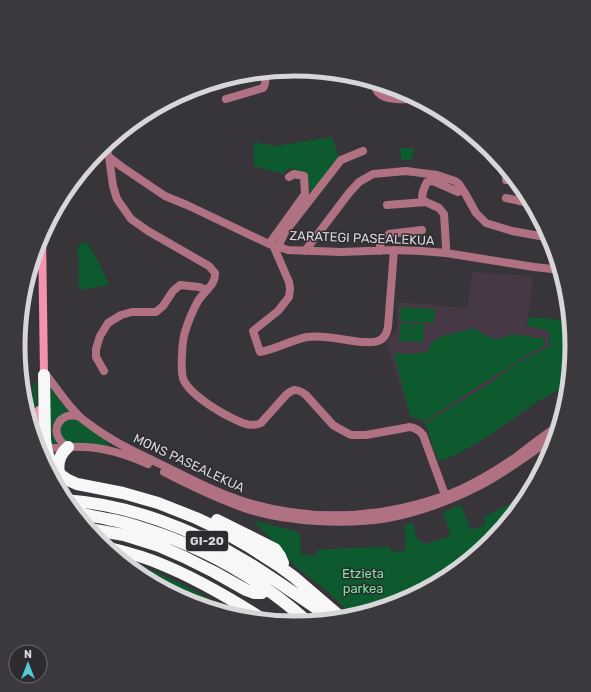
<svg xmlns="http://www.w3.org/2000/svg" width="591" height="692" font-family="Rubik,sans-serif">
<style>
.education{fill:#473845}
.green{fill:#0c5a2e}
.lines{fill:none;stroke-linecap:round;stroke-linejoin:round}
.minor{stroke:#b07282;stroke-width:8}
.secondary{stroke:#f593ac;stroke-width:8}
.motorway{stroke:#f7f7f7;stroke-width:12}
.labels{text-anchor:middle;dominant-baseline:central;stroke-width:3;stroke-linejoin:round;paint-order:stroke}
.shield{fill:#2d2b30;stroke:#a4a3a6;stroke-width:1}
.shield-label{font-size:12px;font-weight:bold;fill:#d7d6d9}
.street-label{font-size:13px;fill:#d7d6d9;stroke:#2d2b30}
.park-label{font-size:13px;fill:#77e79b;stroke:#2d2b30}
.rim{fill:none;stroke:#d7d6d9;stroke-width:5}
</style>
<rect width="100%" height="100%" fill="#37353a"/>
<path class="education" d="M472 272 533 276 527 325 549 330 550 346 516 364 488 385 425 423 411 417 386 342 397 330 398 302 468 308Z"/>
<path class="green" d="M332 137 339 157 311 194 307 173 289 168 283 174 254 166V142L276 146Z
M400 148H414L412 160H401Z
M86 241 97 259 109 285 79 290 78 246Z
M401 307 435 309 434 323 400 321Z
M529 317 571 321 573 346 569 384 537 402 490 435 458 454 438 461 425 423 488 385 516 364 550 346 549 331 527 325Z
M401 323H412L411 342 399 341Z
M413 324H424L423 342H412Z
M475 328 484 335 495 339 502 338 511 334 545 339V345C504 369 465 395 425 421L410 416 394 353 410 354 427 352 433 341 443 336Z
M37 381 36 419 32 429 30 422 32 414 33 385Z
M49 385 59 400 69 411C53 418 47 431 59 446H50Z
M73 419 79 420 109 442 108 447 71 444C57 438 57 421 73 419Z
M532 490 526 500 492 542 449 577 401 602 354 617 327 591 296 567 271 539 253 521 296 531 300 535 301 554 303 555H317V550L346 548 390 547 391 552 405 551V525L413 523C415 533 416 545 429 543L451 536 443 512 461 505 471 530 486 524 484 517 515 501Z
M120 559C137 563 153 571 169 578 195 590 220 604 245 619L241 618 189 602 141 577Z"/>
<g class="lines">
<path class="minor" d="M374 81C375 87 376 92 381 95 388 101 410 99 419 99
M226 99 263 88C267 83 265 77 265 72
M105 145 109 157 113 186 117 199 131 219 148 231 209 266 215 273C216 285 204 291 198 301 193 310 188 322 185 332 182 341 180 373 184 381 192 395 210 406 224 414 235 419 249 429 261 423L286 395C294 388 298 389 306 395L333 425 338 428 351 435H366L410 427C416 428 419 430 423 435L445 495
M109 157 122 167 165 196 187 205 269 244 288 250 341 252 394 250 421 251 446 253 534 267 561 270
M506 180 516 179
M506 198 533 204
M387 205 426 202
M269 244 305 194 304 176 294 174 289 177
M273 245 289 282 290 289 289 297 278 311 253 331 260 352C277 349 291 340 307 337 324 334 345 341 363 342 367 342 373 343 378 341 384 339 387 333 388 327L394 250
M278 247 285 232 341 160 363 151
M305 251 349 193 359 182 373 174 406 171 437 175 455 181 459 184 466 195 476 213 486 223 512 231 551 238
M379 251 381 242 389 234 422 230
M446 253V246L444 214 439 208 426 202 422 199C422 192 424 188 427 182L433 181 458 192
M104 371 96 357V349L100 336 108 323 121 315 132 312H156L163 306 173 291 180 285 199 287 207 290
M44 372C56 387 66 404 80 417 83 420 86 422 89 424 111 441 136 452 160 464 189 478 218 494 249 503 314 522 381 518 444 496 470 487 494 472 516 457 531 446 545 434 560 425
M68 447C46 434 59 409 80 417
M38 449C54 448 69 446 85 447 108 448 128 455 148 464
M164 472C191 486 218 499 247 509 287 522 346 525 388 518 420 512 452 500 481 485 508 471 532 452 557 435"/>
<path class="secondary" d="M42 233 44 375 43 379
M33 434 38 423 39 410"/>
<path class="motorway" d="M44 375 45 440 47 452 51 465 62 476 68 480 77 484 123 493 158 503 196 518 213 526 248 546 279 566 294 577 343 619
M59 473C57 463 60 454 68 447
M64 500C128 504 193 529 247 562 276 580 304 600 332 619
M72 509C82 516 95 516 107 519 120 521 133 525 145 529 206 548 261 580 308 622
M217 520 275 549 280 556 283 563
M89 529 124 535 159 546 184 557 214 572 246 590 254 593H262
M105 547C122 551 139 555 156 562 194 577 230 598 264 620"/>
</g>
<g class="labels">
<rect class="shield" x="186" y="531" width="42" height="20" rx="3"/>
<g class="shield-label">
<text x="207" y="541">GI-20</text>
</g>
<g class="street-label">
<text transform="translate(362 238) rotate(2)">ZARATEGI PASEALEKUA</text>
<text transform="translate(189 463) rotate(25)">MONS PASEALEKUA</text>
</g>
<g class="park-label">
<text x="363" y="573">Etzieta<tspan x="363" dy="15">parkea</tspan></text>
</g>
</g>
<path d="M0 0H591V692H0ZM25 346a270 270 0 1 1 540 0a270 270 0 1 1-540 0Z" fill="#3b393e" fill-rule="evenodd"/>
<path class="rim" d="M25 346a270 270 0 1 1 540 0a270 270 0 1 1-540 0Z"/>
<g transform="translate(28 664)"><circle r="19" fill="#2d2b30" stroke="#716f74"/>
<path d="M0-3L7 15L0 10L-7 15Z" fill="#52ccd0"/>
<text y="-6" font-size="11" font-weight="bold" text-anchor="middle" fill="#d7d6d9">N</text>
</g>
</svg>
